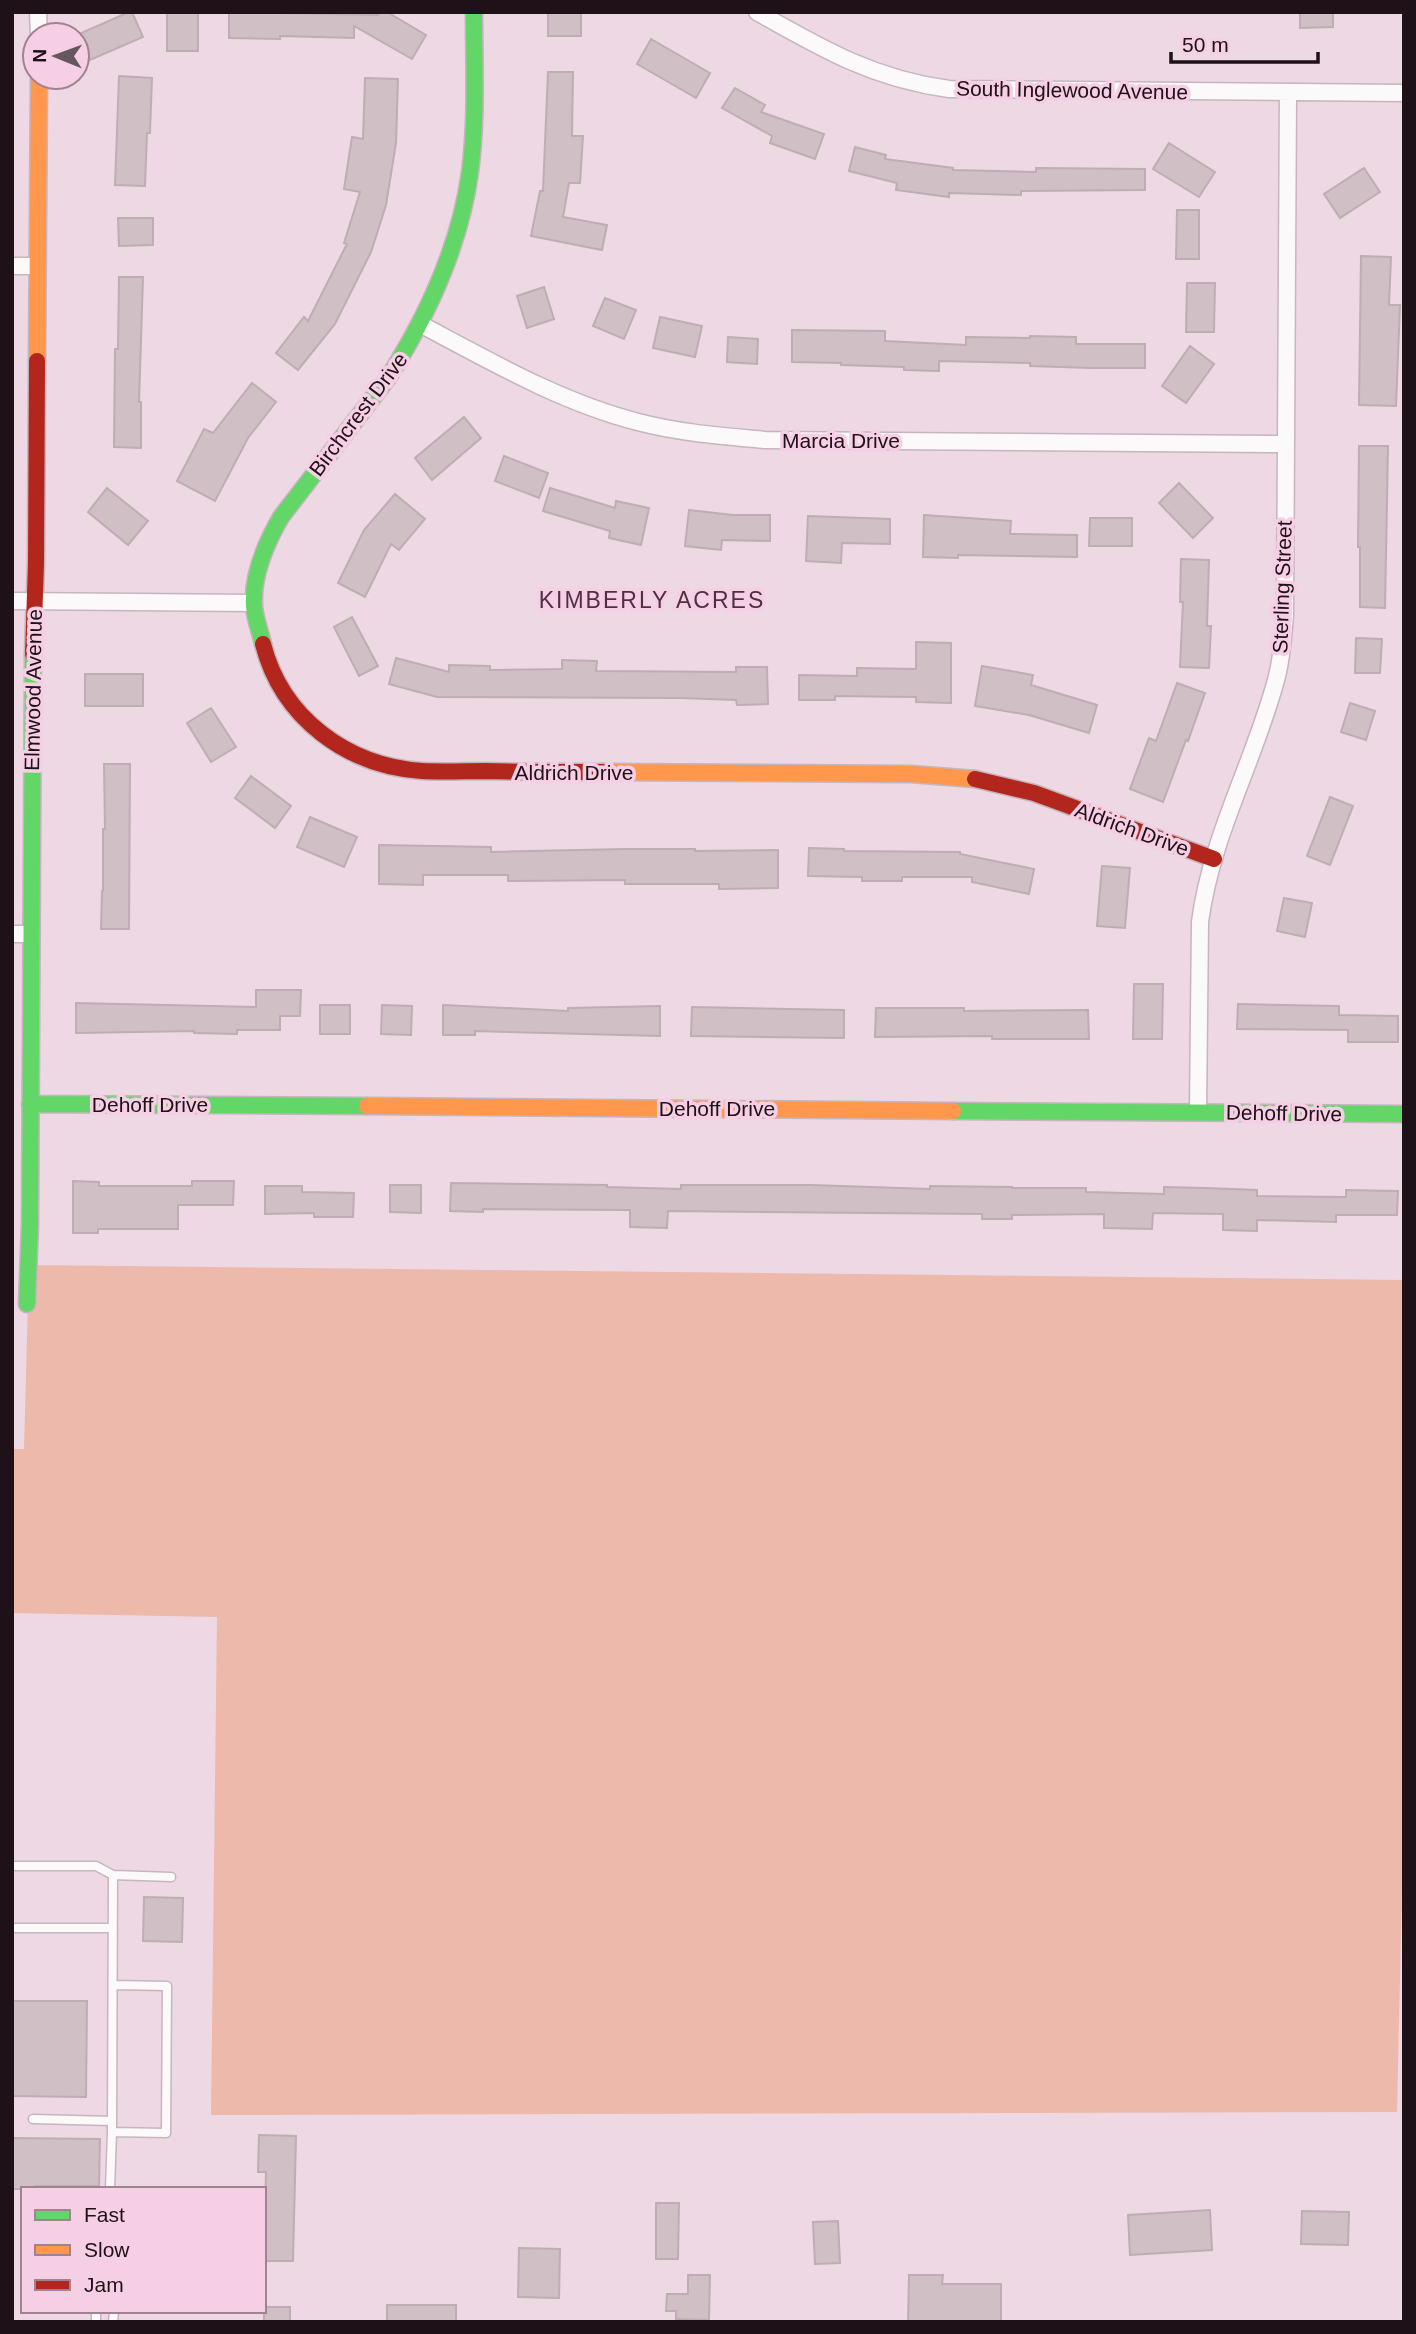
<svg xmlns="http://www.w3.org/2000/svg" width="1416" height="2334" font-family="Arial,sans-serif">
<style>
.green{fill:#ecb9ab}
.building{fill:#d0bfc5;stroke:#beadb3;stroke-width:2}
.lines{fill:none;stroke-linecap:round;stroke-linejoin:round}
.lane-casing{stroke:#c6b5be;stroke-width:11}
.street-casing{stroke:#c6b5be;stroke-width:19}
.fast-casing{stroke:#c6b5be;stroke-width:19}
.slow-casing{stroke:#c6b5be;stroke-width:19}
.jam-casing{stroke:#c6b5be;stroke-width:19}
.lane{stroke:#fcf9fb;stroke-width:8}
.street{stroke:#fcf9fb;stroke-width:16}
.fast{stroke:#63d668;stroke-width:16}
.slow{stroke:#ff974d;stroke-width:16}
.jam{stroke:#b3261e;stroke-width:16}
.labels{text-anchor:middle;dominant-baseline:central;stroke-width:7;stroke-linejoin:round;paint-order:stroke}
.street-label{font-size:21px;fill:#1e1118;stroke:#f6cfe4}
.neighbourhood-label{font-size:23px;letter-spacing:2px;fill:#4e3041;stroke:#f6cfe4}
</style>
<rect width="100%" height="100%" fill="#edd8e3"/>
<path class="green" d="M29 1265 1404 1280V1797L1397 2112 211 2115 217 1617 12 1613V1449H24Z"/>
<path class="building" d="M129 12H132L143 37 90 60 79 34Z
M167 12H198V51H167Z
M229 12 378 15 380 12H387L426 35 412 59 354 26V38L280 36V39L229 38Z
M548 12H581V36H548Z
M1300 12H1333V27L1300 28Z
M651 39 710 73 696 98 637 64Z
M548 72H573L572 136H583L580 183H569L563 217 607 225 602 250 531 236 540 191H543Z
M119 76 152 78 150 133H147L145 186 115 185Z
M365 78 398 79 396 143 386 205 371 252 335 324 298 370 276 353 304 317 308 321 347 244 344 243 360 192 344 189 352 137 363 139Z
M735 88 765 105 761 112 824 134 815 159 770 143 772 136 722 108Z
M1169 143 1215 172 1199 197 1153 169Z
M855 147 886 155 885 159 953 168V170L1036 172V168L1145 169V190L1021 191V195L949 193V197L896 190 897 183 849 171Z
M1364 168 1380 192 1340 218 1324 194Z
M1177 210H1199V259H1176Z
M118 218H153V245L119 246Z
M1361 256 1391 257 1389 305H1400L1396 406 1359 405Z
M119 277H143L139 402H141V448L114 447 115 349H118Z
M1187 283H1215L1214 332H1186Z
M544 287 554 319 527 328 517 296Z
M605 298 636 310 624 339 593 326Z
M660 317 702 326 695 357 653 348Z
M792 330 885 331V341L966 345V337L1030 338V336L1076 337V344H1145V368H1091L1030 366V363L939 361V371L904 370V367L841 365V363L792 362Z
M728 337 758 339 757 364 727 362Z
M1190 346 1214 364 1186 403 1162 386Z
M252 383 276 402 248 438 215 501 177 481 204 429 213 433Z
M464 417 481 438 432 480 415 458Z
M1359 446H1388L1385 608 1360 607V547H1358Z
M504 456 548 473 539 498 495 481Z
M1179 483 1213 518 1193 538 1159 503Z
M107 488 148 521 128 545 88 512Z
M550 488 615 508 616 501 649 508 641 545 609 538 610 531 543 511Z
M395 494 425 519 399 550 391 544 365 597 338 583 364 530Z
M689 510 733 515H770V541L722 540 721 550 685 546Z
M924 515 1011 521 1010 534 1077 535V557L958 555V558L923 557Z
M808 516 890 519V544L842 543 841 563 806 561Z
M1090 518H1132V546H1089Z
M1181 559 1209 560 1207 626H1211L1209 668 1180 667 1183 602H1180Z
M352 617 378 666 359 676 334 627Z
M1356 638 1382 639 1380 673H1355Z
M916 642 951 643V703L916 702V697L835 696V700H799V675L857 676V668L916 669Z
M396 658 449 672V665L490 666V670L562 669V660L597 661 596 671 736 672V667H767L768 704 737 705 736 700 680 698 437 697 389 684Z
M982 666 1033 675 1031 685 1097 705 1089 733 1029 715 975 706Z
M85 674H143V706H85Z
M1177 683 1205 693 1188 741 1186 740 1163 802 1130 789 1149 738 1156 741Z
M1350 703 1375 711 1366 740 1341 732Z
M211 708 236 747 211 762 187 723Z
M104 764H130L129 929H101L102 891H103V829H105Z
M251 776 291 806 275 828 235 798Z
M1330 797 1353 806 1330 865 1307 856Z
M310 817 357 837 344 867 297 847Z
M379 845 491 847V852L625 849H695V851L778 850V888L719 889V884H625V880L508 881V875H423V885L379 884Z
M809 848 844 849V851L960 852V854L1034 869 1029 894 972 882V877H902V881H862V877L808 876Z
M1102 866 1130 868 1125 928 1097 926Z
M1284 898 1312 903 1305 937 1277 931Z
M1134 984H1163L1162 1039H1133Z
M256 990H301L300 1016H280V1030H237V1034L194 1033V1031L76 1033V1003L256 1007Z
M1238 1004 1339 1006V1015L1398 1016V1042H1348V1030L1237 1029Z
M320 1005H350V1034H320Z
M382 1005 412 1006 411 1035 381 1034Z
M443 1005 568 1011V1008L660 1006V1036L475 1031V1035H443Z
M692 1007 844 1010V1038L691 1036Z
M876 1008H964V1011L1088 1010 1089 1039H992V1036L875 1037Z
M73 1181 99 1182V1186H192V1181H234L233 1205H178V1229H98V1233H73Z
M451 1183 607 1185V1187L681 1189V1185H811L930 1189V1186L1012 1187V1188H1086V1192L1164 1194V1187L1205 1188 1257 1190V1196L1346 1197V1190L1398 1191 1397 1215H1336V1222L1257 1220V1231L1223 1230V1214L1153 1213 1152 1229 1104 1228V1214L1012 1215V1219H982V1214L668 1211 667 1228 630 1227V1210L483 1209V1212L450 1211Z
M390 1185H421V1213L390 1212Z
M265 1186H302V1192L354 1193 353 1217H314V1213L265 1214Z
M144 1897 183 1898 182 1942 143 1941Z
M12 2001H87L86 2097 12 2096Z
M259 2135 296 2136 293 2261H264L266 2172H258Z
M12 2138 100 2139 99 2186H35V2189H12Z
M656 2203H679L678 2259H656Z
M1210 2210 1212 2250 1130 2255 1128 2215Z
M1302 2211 1349 2212 1348 2245 1301 2244Z
M838 2221 840 2263 815 2264 813 2222Z
M519 2248 560 2249 559 2298 518 2297Z
M688 2275H710L709 2320 676 2319V2311H666L667 2294H688Z
M909 2275H943L942 2284H1001V2322H908Z
M387 2305H456V2322H387Z
M264 2307H290V2322H264Z"/>
<g class="lines">
<g class="lane-casing">
<path id="lane" d="M12 1866H96L113 1875 112 2132 110 2189
M113 1875 171 1877
M12 1928H113
M33 2119 112 2121
M112 2132 166 2133 167 1986 113 1985
M96 2322V2311
M113 2322 114 2311"/>
</g>
<g class="street-casing">
<path id="street" d="M38 12 39 35
M757 12C822 49 874 79 949 89L1404 93
M12 266H37
M420 324C490 361 560 402 638 422 680 433 722 436 765 440L1286 444
M12 601 254 603
M12 934H31
M1198 1112 1200 922C1211 837 1254 762 1276 680 1282 659 1283 637 1285 615L1288 92"/>
</g>
<g class="fast-casing">
<path id="fast" d="M263 644C260 631 255 619 254 606 252 575 266 543 281 517L388 378C428 315 460 246 470 172 477 119 474 65 474 12
M30 1104 367 1106
M953 1111 1404 1114
M27 1304 30 1224 33 654"/>
</g>
<g class="slow-casing">
<path id="slow" d="M37 361 39 77
M603 772 911 774 975 779
M367 1106 953 1111"/>
</g>
<g class="jam-casing">
<path id="jam" d="M263 644C282 718 347 766 422 771 443 772 465 771 486 771 525 772 564 772 603 772
M33 654 36 563 37 361
M975 779 1034 793 1214 859"/>
</g>
<use href="#lane" class="lane"/>
<use href="#street" class="street"/>
<use href="#fast" class="fast"/>
<use href="#slow" class="slow"/>
<use href="#jam" class="jam"/>
</g>
<g class="labels">
<g class="street-label">
<text transform="translate(1072 90) rotate(1)">South Inglewood Avenue</text>
<text transform="translate(358 414) rotate(-53)">Birchcrest Drive</text>
<text x="841" y="440">Marcia Drive</text>
<text transform="translate(1282 587) rotate(-88)">Sterling Street</text>
<text transform="translate(33 690) rotate(-89)">Elmwood Avenue</text>
<text x="574" y="772">Aldrich Drive</text>
<text transform="translate(1132 829) rotate(20)">Aldrich Drive</text>
<text x="150" y="1104">Dehoff Drive</text>
<text x="717" y="1108">Dehoff Drive</text>
<text transform="translate(1284 1113) rotate(1)">Dehoff Drive</text>
</g>
<g class="neighbourhood-label">
<text x="652" y="600">KIMBERLY ACRES</text>
</g>
</g>
<rect width="1416" height="2334" fill="none" stroke="#1e1118" stroke-width="28"/>
<rect x="21" y="2187" width="245" height="126" fill="#f6cfe4" stroke="#a08392" stroke-width="2"/>
<rect x="35" y="2210" width="35" height="10" fill="#63d668" stroke="#a08392" stroke-width="2"/>
<text x="84" y="2222" font-size="21" fill="#1e1118">Fast</text>
<rect x="35" y="2245" width="35" height="10" fill="#ff974d" stroke="#a08392" stroke-width="2"/>
<text x="84" y="2257" font-size="21" fill="#1e1118">Slow</text>
<rect x="35" y="2280" width="35" height="10" fill="#b3261e" stroke="#a08392" stroke-width="2"/>
<text x="84" y="2292" font-size="21" fill="#1e1118">Jam</text>
<g transform="translate(56 56) rotate(271)"><circle r="33" fill="#f6cfe4" stroke="#a08392" stroke-width="2"/>
<path d="M0-5L12 26L0 18L-12 26Z" fill="#66575f"/>
<text y="-10" font-size="19" font-weight="bold" text-anchor="middle" fill="#1e1118">N</text>
</g>
<path d="M1171 52v10h147v-10" fill="none" stroke="#1e1118" stroke-width="3.5"/>
<text x="1182" y="52" font-size="21" fill="#1e1118" stroke="#f6cfe4" stroke-width="5" paint-order="stroke">50 m</text>
</svg>
